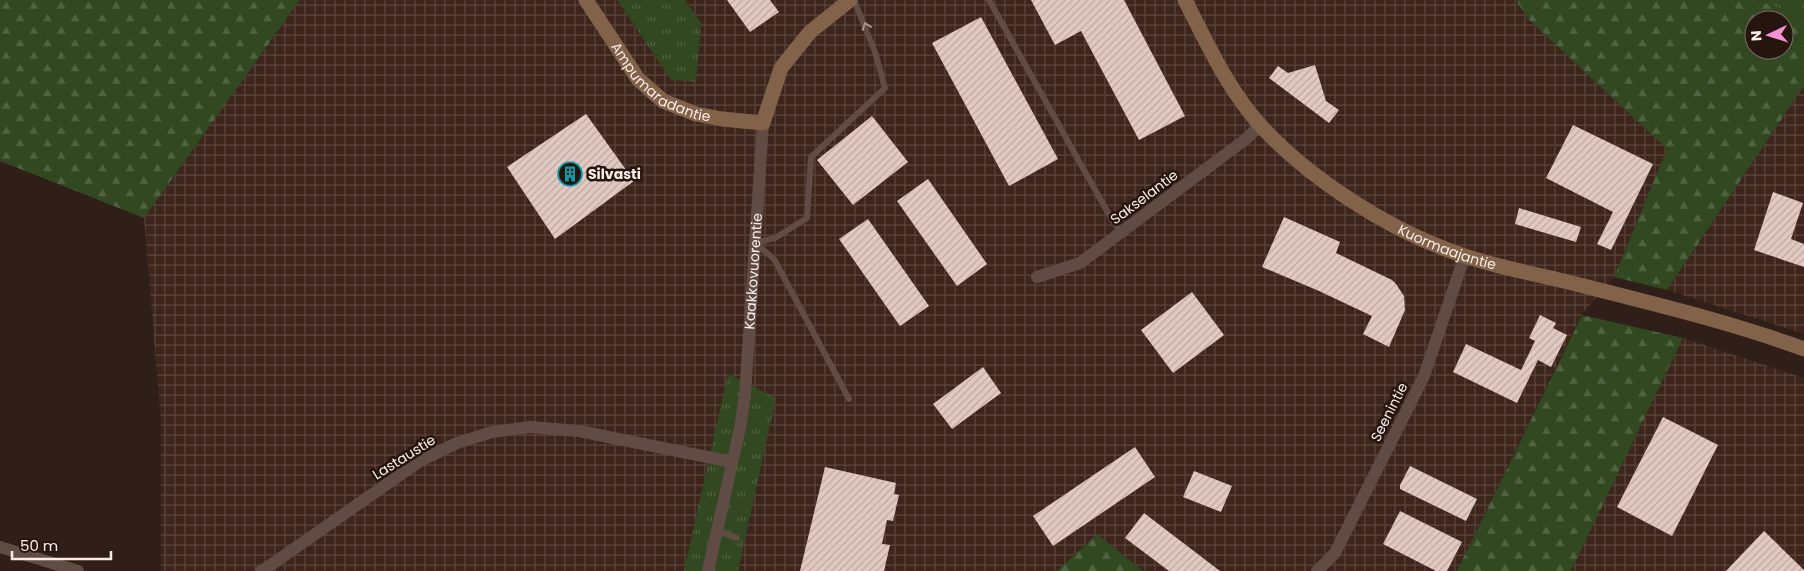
<svg xmlns="http://www.w3.org/2000/svg" width="1804" height="571" font-family="Poppins,sans-serif">
<style>
.industrial{fill:url(#industrial-grid)}
.grass{fill:url(#grass-tufts)}
.forest{fill:url(#forest-firs);fill-rule:evenodd}
.building{fill:url(#building-hatch)}
.lines{fill:none;stroke-linecap:round;stroke-linejoin:round}
.lane{stroke:#604c45;stroke-width:6}
.street{stroke:#604c45;stroke-width:12}
.secondary{stroke:#82634a;stroke-width:15}
.oneway{stroke:#a5948f}
.labels{text-anchor:middle;dominant-baseline:central;stroke-width:5;stroke-linejoin:round;paint-order:stroke}
.street-label{font-size:14px;fill:#faede9;stroke:#26150f}
.poi-label{font-size:14px;font-weight:bold;fill:#faede9;stroke:#26150f;text-anchor:start}
</style>
<defs>
<pattern id="industrial-grid" width="8" height="8" patternUnits="userSpaceOnUse" patternTransform="scale(1.25)"><rect width="8" height="8" fill="#3d251c"/><path d="M0 4h8M4 0v8" fill="none" stroke="#5a453d"/></pattern>
<pattern id="grass-tufts" width="24" height="20" patternUnits="userSpaceOnUse" patternTransform="scale(1.25)"><rect width="24" height="20" fill="#314821"/><path d="M3 7l-1-3M5 7V3M7 7l1-3M15 17l-1-3M17 17v-4M19 17l1-3" fill="none" stroke="#506341"/></pattern>
<pattern id="forest-firs" width="22" height="20" patternUnits="userSpaceOnUse" patternTransform="scale(1.25)"><rect width="22" height="20" fill="#314821"/><path d="M5 1l3.5 6h-7zM16 11l3.5 6h-7z" fill="#506341"/></pattern>
<pattern id="building-hatch" width="6" height="6" patternUnits="userSpaceOnUse" patternTransform="scale(1.25)"><rect width="6" height="6" fill="#e2cac2"/><path d="M-1 1l2-2M0 6l6-6M5 7l2-2" fill="none" stroke="#bca9a3"/></pattern>
</defs>
<rect width="100%" height="100%" fill="#301f19"/>
<path class="industrial" d="M300 0H617L671 80 701 23 685 0H1516L1528 19 1667 149 1614 277 1581 315 1457 571H1143L1097 535 1057 571H738L775 399 729 374 684 571H161V420L144 218Z
M1804 86V334L1667 290Z
M1683 338 1804 378V571H1571Z"/>
<path class="grass" d="M617 0H685L701 23 696 82 671 80Z
M1757 0H1804V18Z
M728 374 776 398 738 571H684Z"/>
<path class="forest" d="M0 0H300L144 218 0 161Z
M1516 0H1757L1804 18V86L1667 290 1614 277 1667 149 1528 19ZM1754 20H1784V50H1754Z
M1582 315 1683 338 1571 571H1457Z
M1097 534 1143 571H1057Z"/>
<path class="building" d="M727 0H770L779 12 750 32Z
M1031 0H1124L1185 116 1139 140 1081 31 1055 45Z
M981 17 1058 159 1009 186 932 43Z
M1315 65 1326 101 1339 110 1329 123 1269 78 1278 66 1288 73Z
M586 114 634 181 555 239 507 167Z
M872 116 908 162 853 205 817 160Z
M1573 125 1653 164 1611 250 1597 244 1613 212 1546 178Z
M928 179 987 264 957 286 897 201Z
M1773 192 1803 203 1791 239 1804 244V267L1754 250Z
M1519 208 1581 227 1576 242 1515 224Z
M1284 217 1340 242 1336 253 1392 280 1396 284 1404 296 1405 310 1389 347 1363 334 1372 316 1319 291 1262 267Z
M868 219 929 306 900 326 839 239Z
M1192 292 1224 335 1173 373 1141 330Z
M1540 315 1556 323 1553 328 1567 335 1551 367 1538 360 1517 403 1453 372 1466 344 1521 370 1535 341 1529 338Z
M983 367 1001 393 952 429 933 404Z
M1663 417 1718 445 1672 536 1617 507Z
M1135 447 1155 477 1053 546 1033 516Z
M1410 466 1477 499 1466 521 1400 489V485Z
M825 467 896 483 894 494 899 495 893 521 887 520 882 544 890 545 884 571H800Z
M1194 471 1232 486 1221 512 1183 497Z
M1400 511 1462 542 1447 571H1436L1383 544Z
M1144 513 1220 571H1169L1125 538Z
M1764 531 1804 570V571H1726Z"/>
<g class="lines">
<path class="lane" d="M989 0 1112 220 1121 232
M755 243 775 238 807 218 811 157 885 88 875 52 854 0
M755 243 774 259 849 399
M717 531 737 538"/>
<g class="street">
<path d="M1037 277 1080 263 1246 139 1260 125"/>
<path d="M0 547 78 571"/>
<path d="M261 571 265 569 420 461 457 443 492 432 530 427 579 431 732 462"/>
<path id="s1" d="M708 571 740 428 745 395 763 123"/>
<path d="M1317 571 1335 553 1424 376 1465 255"/>
</g>
<g class="secondary">
<path id="s2" d="M586 0 638 79 663 101 696 114 722 119 763 123 781 68 810 32 850 0"/>
<path id="s3" d="M1185 0C1207 43 1228 90 1261 126 1308 177 1383 226 1448 250 1487 265 1531 273 1572 283 1650 303 1728 321 1804 349"/>
</g>
</g>
<defs><path id="oneway-chevron" d="M-2-3.5L2.5 0L-2 3.5" fill="none" stroke-width="1.6" stroke-linecap="round" stroke-linejoin="round" transform="scale(1.25)"/></defs>
<use class="oneway" href="#oneway-chevron" transform="translate(866 26) rotate(-110)"/>
<defs>
<g id="building-ring" transform="scale(1.25)"><circle r="9.5" fill="#26150f" stroke="#0f9aa8" stroke-width="1.5"/><path d="M-4-6H4V6H1V3H-1V6H-4ZM-2.5-4.3h1.7v1.8h-1.7ZM.8-4.3h1.7v1.8H.8ZM-2.5-1h1.7V.8h-1.7ZM.8-1h1.7V.8H.8Z" fill="#0f9aa8"/></g>
</defs>
<g fill-rule="evenodd">
<use href="#building-ring" x="570" y="174"/>
</g>
<g class="labels">
<g class="street-label">
<text stroke="none"><textPath href="#s2" startOffset="115">Ampumaradantie</textPath></text>
<text transform="translate(1144 197) rotate(-37)">Sakselantie</text>
<text stroke="none"><textPath href="#s3" startOffset="372">Kuormaajantie</textPath></text>
<text stroke="none"><textPath href="#s1" startOffset="304">Kaakkovuorentie</textPath></text>
<text transform="translate(1389 412) rotate(-63)">Seenintie</text>
<text transform="translate(404 457) rotate(-32)">Lastaustie</text>
</g>
<g class="poi-label">
<text x="588" y="174">Silvasti</text>
</g>
</g>
<g transform="translate(1769 35) rotate(266)"><circle r="24" fill="#26150f" stroke="#7b6b66"/>
<path d="M0-4L9 19L0 12L-9 19Z" fill="#f491d4"/>
<text y="-8" font-size="14" font-weight="bold" text-anchor="middle" fill="#faede9">N</text>
</g>
<path d="M12 551v8h99v-8" fill="none" stroke="#faede9" stroke-width="2.5"/>
<text x="20" y="551" font-size="15" fill="#faede9" stroke="#26150f" stroke-width="4" paint-order="stroke">50 m</text>
</svg>
